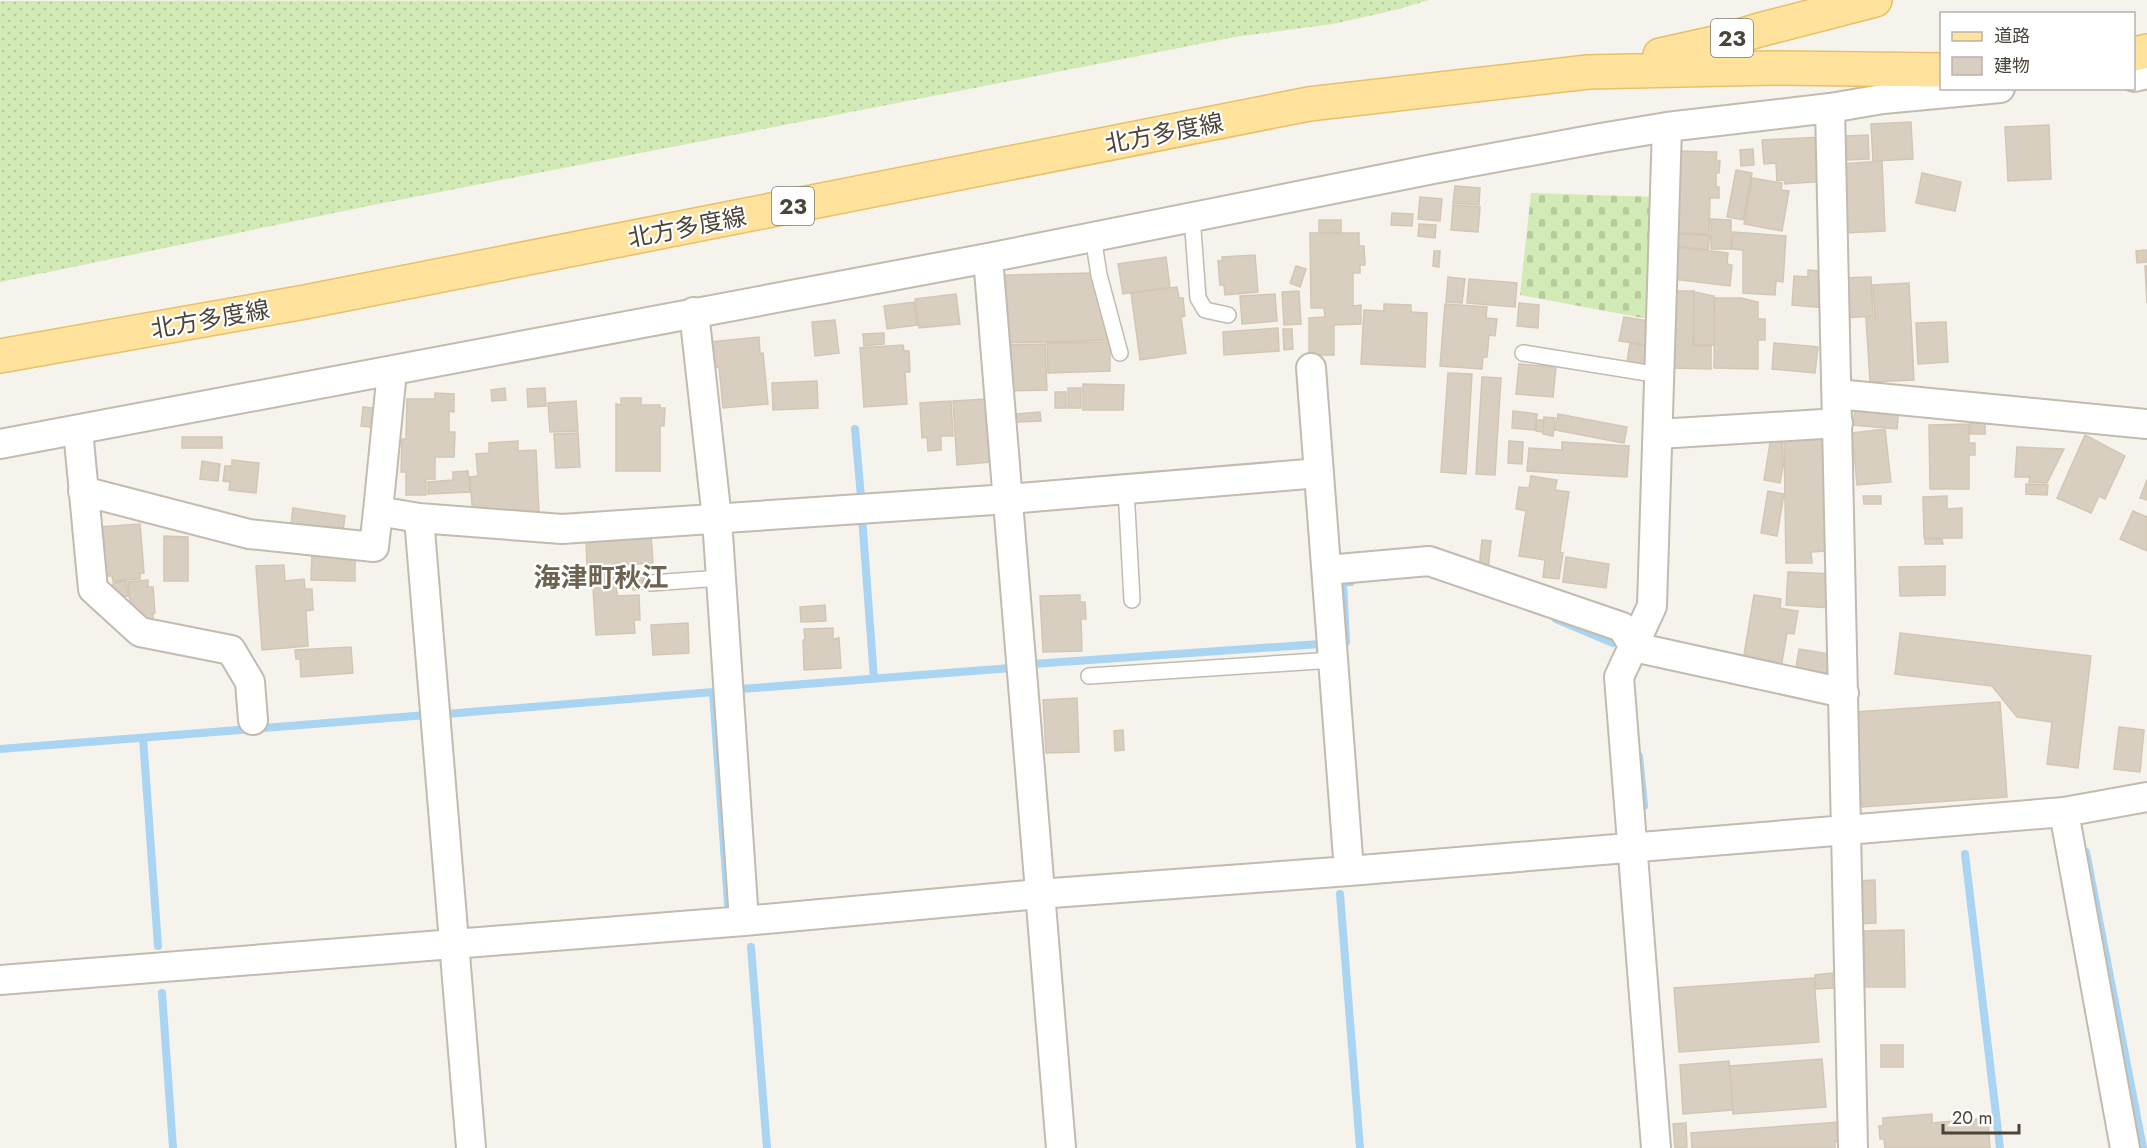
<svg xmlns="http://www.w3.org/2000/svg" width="2147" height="1148" font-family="Jost,'Noto Sans JP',sans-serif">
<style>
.grass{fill:url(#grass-dots)}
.cemetery{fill:url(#cemetery-stones)}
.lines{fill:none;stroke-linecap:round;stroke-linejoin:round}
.stream{stroke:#a9d4f2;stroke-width:8}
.building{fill:#d8cfc1;stroke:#d3c7b4;stroke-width:1.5}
.service-casing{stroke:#c2bbae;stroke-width:18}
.minor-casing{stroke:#c2bbae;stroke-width:32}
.primary-casing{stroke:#e6c16a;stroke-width:36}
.service{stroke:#fff;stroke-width:15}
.minor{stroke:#fff;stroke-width:28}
.primary{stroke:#ffe39c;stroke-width:33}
.labels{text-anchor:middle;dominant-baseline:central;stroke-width:4.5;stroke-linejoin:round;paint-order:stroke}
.shield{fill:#fff;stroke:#817c74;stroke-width:1.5}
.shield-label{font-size:22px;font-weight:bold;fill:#4b4439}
.street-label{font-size:24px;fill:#4b4439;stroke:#fff}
.quarter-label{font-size:27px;font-weight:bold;fill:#6e6250;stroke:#fff}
</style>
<defs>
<pattern id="grass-dots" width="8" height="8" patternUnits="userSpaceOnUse" patternTransform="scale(1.5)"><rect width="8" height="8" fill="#d2eab5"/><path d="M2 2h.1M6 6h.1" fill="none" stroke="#b6ca9c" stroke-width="1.8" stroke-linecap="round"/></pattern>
<pattern id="cemetery-stones" width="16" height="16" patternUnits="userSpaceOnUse" patternTransform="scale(1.5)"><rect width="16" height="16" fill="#d2eab5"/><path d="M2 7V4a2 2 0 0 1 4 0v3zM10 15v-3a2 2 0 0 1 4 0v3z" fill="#b6ca9c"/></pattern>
</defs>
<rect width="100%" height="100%" fill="#f6f3ec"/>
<path class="grass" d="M1429 0 1399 9 1333 24 1235 37 1072 69 378 204 0 282V1Z"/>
<path class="cemetery" d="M1531 193 1657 197 1654 320 1520 295Z"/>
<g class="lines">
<path class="stream" d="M855 429 861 497
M865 517H862L874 679
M1556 619 1613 643
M1346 642 1343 582H1351
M1033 664 1320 644V652
M741 689 1011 668
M446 714 713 692 728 904
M143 738 158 946
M0 749 427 715
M1639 756 1644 806
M2086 852 2143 1148
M1965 854 2000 1148
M1340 894 1360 1148
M751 947 767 1148
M162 993 173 1148"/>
</g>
<path class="building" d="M1911 122 1913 159 1873 161 1871 124Z
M2049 125 2051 179 2008 181 2005 127Z
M1868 135 1869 159 1847 160 1846 136Z
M1823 137 1826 181 1785 184 1784 180 1777 181 1776 163 1764 164 1762 140Z
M1753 149 1754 165 1741 166 1740 150Z
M1678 151 1717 152 1716 160 1720 161 1719 173H1716V187H1719V198H1710L1709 234 1677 233Z
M1882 161 1885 231 1845 233 1841 164Z
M1736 170 1752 173 1743 220 1727 217Z
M1922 173 1961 182 1955 211 1916 203Z
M1752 178 1782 183 1781 190 1789 191 1782 231 1744 224Z
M1455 186 1480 188 1479 205 1453 203Z
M1420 197 1442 199 1440 221 1418 219Z
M1453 205 1480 207 1478 232 1451 230Z
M1392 213 1413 214 1412 226 1391 225Z
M1711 219 1731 220V249H1711Z
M1319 220H1341V232L1319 233Z
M1419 224 1436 225 1435 238 1418 236Z
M1733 232 1786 236 1783 282 1776 281 1775 295 1743 293V250L1732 249Z
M1310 233H1359V246H1364L1365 265H1360V273H1353V306L1361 305V324L1334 325V355H1309V318L1325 317 1324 308H1311Z
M1678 234 1710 235 1708 250 1677 246Z
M1677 247 1728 253 1727 264 1732 265 1730 286 1673 279Z
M2146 250 2147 262 2137 263 2136 251Z
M1434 251H1440L1439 267 1433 266Z
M1255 255 1258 292 1225 295 1224 285H1220L1218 261 1223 260 1222 257Z
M1166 257 1170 287 1123 294 1118 264Z
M1296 266 1306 269 1300 287 1290 283Z
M2145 266H2147V303Z
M1808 270 1820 271 1826 308 1792 305 1794 276 1808 277Z
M1093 273 1108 340 1003 343 1002 275Z
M1448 277 1465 279 1462 303 1446 302Z
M1871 277 1873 316 1843 318 1841 278Z
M1469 279 1517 283 1515 307 1467 303Z
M1909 283 1914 380 1870 382 1866 318H1875L1873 285Z
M1177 287 1179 298H1183L1185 316 1181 317 1186 353 1140 360 1131 293Z
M1299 291 1301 324 1284 325 1282 292Z
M1672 291H1694L1693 346H1711V369L1671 368Z
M1694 292 1714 296V345H1694Z
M956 294 960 324 919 328 915 299Z
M1275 294 1277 321 1242 324 1240 296Z
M1715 298H1741L1758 302V319H1765V340H1758V369L1714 368Z
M914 302 917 325 887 329 884 306Z
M1519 303 1539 305 1538 328 1517 326Z
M1384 304 1411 305V312L1427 313 1425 367 1361 364 1364 310 1384 311Z
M1445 304 1487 307 1486 318 1497 319 1495 336 1489 335 1487 357H1483L1482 369 1440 366Z
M1624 317 1655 322 1651 346 1619 341Z
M835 320 839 353 815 356 812 322Z
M1946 322 1948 362 1918 364 1916 323Z
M1278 328 1279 351 1224 355 1223 332Z
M1283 329H1292L1293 349 1284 350Z
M884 333V344L864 346 863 334Z
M759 337 760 354 763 353 768 404 723 408 719 367 712 368 710 342Z
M1110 342V371L1048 373 1047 343Z
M1630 343 1651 347 1648 365 1627 362Z
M1774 343 1818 347 1815 373 1772 369Z
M1045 344 1047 390 1007 391 1005 345Z
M903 345 904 351H909L910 372H905L907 404 864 407 860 348Z
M1519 364 1556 367 1553 397 1516 394Z
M1448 373 1472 374 1466 474 1441 472Z
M1482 377 1501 378 1495 475 1476 474Z
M817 381 818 408 773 410 772 383Z
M1083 384 1124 385 1123 410H1083Z
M505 388 506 400 492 401 491 390Z
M545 388 546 406 528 407 527 389Z
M1068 388H1081V408H1068Z
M1055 392H1066V408H1055Z
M435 393 454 394V412L449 411V432H455L454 457H435V479H426V495H406V472H401L402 439H406L407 399H435Z
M621 398H641V405H660V408H665L664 426H660V471H616V404L621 405Z
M987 399 991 462 957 465 953 401Z
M576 401 578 431 550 432 548 403Z
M951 401 953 436H941V450L928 451 927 437 922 438 920 403Z
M1856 402 1899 407 1897 429 1853 425Z
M363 407 382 409 379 428 361 426Z
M1513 411 1537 414 1535 430 1512 428Z
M1040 412 1041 421 1017 422V414Z
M1558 414 1627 427 1624 443 1555 430Z
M1544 417 1555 418 1553 436 1543 434Z
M1537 420H1544L1543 432 1536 431Z
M1970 423H1985V434H1970Z
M1969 424V443H1975V455H1969V489H1930L1929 425Z
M1885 429 1891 482 1857 485 1852 433Z
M578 433 580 467 556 468 554 434Z
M2085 435 2125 456 2105 499 2099 496 2091 513 2057 498Z
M182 437H222V448H182Z
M1771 437 1782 439 1783 466 1780 483 1764 480Z
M1823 437 1825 551 1811 552 1812 563H1786L1784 438Z
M518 441V451L536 450 539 513 473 517 470 477 478 476 476 454 489 453V443Z
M1509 441 1523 442 1522 464 1508 463Z
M1562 442 1629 446 1627 477 1527 471 1529 448 1562 450Z
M2017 447 2064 449 2047 483 2029 482 2030 477H2015Z
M232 460 259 463 256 493 229 490 230 482 223 481 225 466H232Z
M202 461 220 464 218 481 200 479Z
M468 471 470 492 428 494V482L453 480V472Z
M1531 476 1557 480 1555 490 1569 492 1560 552 1563 553 1559 579 1543 577 1545 560 1519 556 1526 511 1516 509 1519 487 1529 488Z
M2147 480V500L2140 498Z
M2026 484 2048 485 2047 495 2026 494Z
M1768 491 1784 494 1777 536 1761 533Z
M1863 496H1881V504H1864Z
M1947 496V509L1962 508V538H1924L1923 497Z
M293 508 345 516 342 539 290 531Z
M2133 511 2147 517V551L2120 539Z
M140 524 144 573H140V579L113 581 112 576H103L99 527Z
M651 535 653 563 587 567 586 539Z
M164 536 188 537V581H164Z
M1925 539H1942L1943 544H1925Z
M1482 540 1491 541 1488 570 1479 569Z
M312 554 355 555V581L311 580Z
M1566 557 1609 564 1606 588 1563 582Z
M284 565 285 581 304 579 305 589H312L313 610 306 611 308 646 262 650 256 566Z
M605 566V572L589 573V568Z
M1945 566V595L1900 596 1899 567Z
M616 572 617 596 639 595 640 620H634L635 633 596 635 592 573Z
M1788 572 1833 574 1831 608 1786 605Z
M632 578H643V589L633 590Z
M148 580V587H153L155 613H153V620L134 622 131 615 128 582Z
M126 581 128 596 114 597 113 583Z
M1080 595V602H1085L1086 619H1081L1082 651 1043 652 1040 596Z
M1754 595 1781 599 1780 608 1798 611 1794 634 1787 633 1781 668 1743 661Z
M825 605 826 621 801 622 800 607Z
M688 623 689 653 653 655 651 625Z
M833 628V639L839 638 841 668 804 670 803 640H805L804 629Z
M1900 633 2091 656 2078 768 2047 764 2052 722 2017 717 1992 686 1895 674Z
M351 647 353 673 301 677 300 659H296L295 650Z
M1799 649 1830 654 1826 679 1795 674Z
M1077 698 1079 752 1046 753 1043 700Z
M2000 702 2007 797 1862 807 1855 712Z
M2119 727 2144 730 2140 772 2114 769Z
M1123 730 1124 750 1115 751 1114 731Z
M1875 880 1876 923 1857 924V881Z
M1904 930 1905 987H1865L1864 931Z
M1832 973 1833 988 1815 989V975Z
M1814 978 1819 1042 1679 1052 1674 988Z
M1881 1045H1903V1067H1881Z
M1822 1059 1826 1107 1733 1114 1730 1066Z
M1729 1061 1733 1110 1683 1114 1680 1065Z
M1932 1114V1123L1988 1118 1990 1148H1885L1884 1139H1880L1879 1126H1883V1118Z
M1840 1122 1842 1142H1835V1148H1692L1691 1133Z
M1686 1123 1687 1147 1675 1148 1673 1124Z"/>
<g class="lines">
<g class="service-casing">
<path id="service" d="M1192 216 1198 298 1205 310 1228 315
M1093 236 1099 275 1120 353
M1523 353 1660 375
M1126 489 1132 600
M651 583 721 578
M1089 676 1333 660"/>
</g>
<g class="minor-casing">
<path id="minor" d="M2134 77 2147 74
M1830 108 1853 1148
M988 258 1061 1148
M694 312 717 519 744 921
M1311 368 1349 871
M392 371 378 511 419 518 471 1148
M1837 394 2147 424
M78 430 93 589 140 632 231 650 250 682 253 720
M1658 434 1838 423
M0 444 988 258 1433 169 1601 138 1667 127 1830 108 1883 99 2000 88
M83 491 249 534 374 547 378 511
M419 518 562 529 1008 499 1319 473
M1327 570 1429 561 1622 627 1634 647 1844 693
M2064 812 2125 1148
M0 980 744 921 1039 894 1349 871 2064 812 2147 797
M1656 1148 1619 677 1652 606 1667 127"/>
</g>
<g class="primary-casing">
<path id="primary" d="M2134 54 2147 51
M1660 55 1723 41 1759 30 1875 0
M0 356 305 302 1309 104 1588 72 1771 68 1942 70"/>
</g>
<use href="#service" class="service"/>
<use href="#minor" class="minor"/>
<use href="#primary" class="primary"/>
</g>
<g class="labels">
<g class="shield">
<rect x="1711" y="19" width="42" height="38" rx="4.5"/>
<rect x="772" y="187" width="42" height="38" rx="4.5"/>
</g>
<g class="shield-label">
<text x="1732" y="38">23</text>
<text x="793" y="206">23</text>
</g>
<g class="street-label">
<text transform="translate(1164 133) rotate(-11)">北方多度線</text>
<text transform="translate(687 227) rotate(-11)">北方多度線</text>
<text transform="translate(210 319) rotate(-10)">北方多度線</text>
</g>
<g class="quarter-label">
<text x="601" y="577">海津町秋江</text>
</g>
</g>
<rect x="1940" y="12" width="195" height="78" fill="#ffffff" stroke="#b7b4b0" stroke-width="1.5"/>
<rect x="1952" y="32" width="30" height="9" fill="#ffe39c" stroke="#b7b4b0" stroke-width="1.5"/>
<text x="1994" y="42" font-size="18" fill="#4b4439">道路</text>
<rect x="1952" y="57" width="30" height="18" fill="#d8cfc1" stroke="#b7b4b0" stroke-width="1.5"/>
<text x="1994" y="72" font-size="18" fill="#4b4439">建物</text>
<path d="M1943 1124v9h76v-9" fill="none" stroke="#4b4439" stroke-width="3"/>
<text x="1952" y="1124" font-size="18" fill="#4b4439" stroke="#ffffff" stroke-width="4.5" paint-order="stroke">20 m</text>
</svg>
